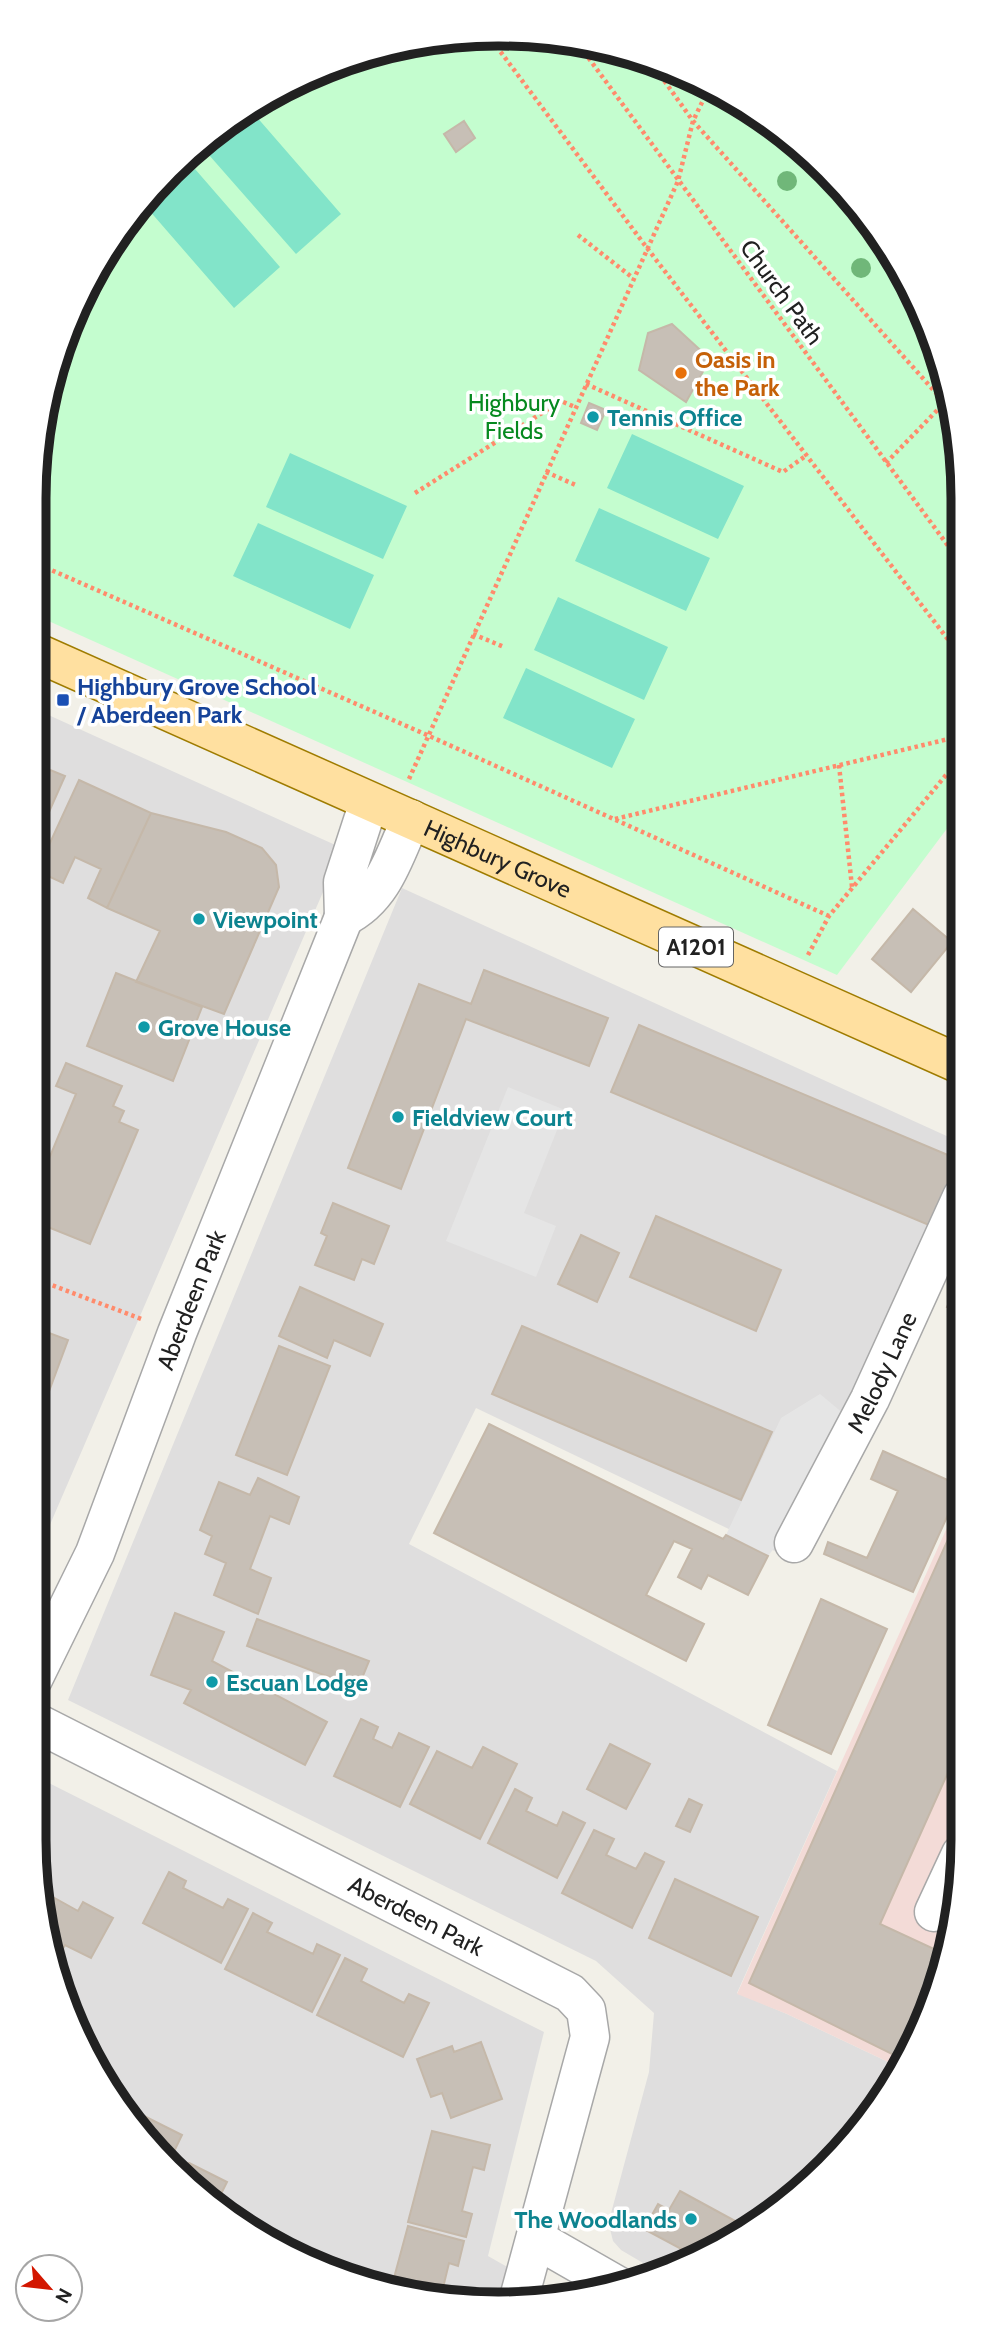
<svg xmlns="http://www.w3.org/2000/svg" width="997" height="2337" font-family="Cabin,sans-serif">
<style>
.residential{fill:#dfdede}
.commercial{fill:#f3dbd7}
.park{fill:#c4fdcf}
.pitch{fill:#82e4c9}
.parking{fill:#e5e5e5}
.building{fill:#c7bfb6;stroke:#c5b8a9;stroke-width:2}
.lines{fill:none;stroke-linecap:round;stroke-linejoin:round}
.minor-casing{stroke:#a8a8a8;stroke-width:41}
.major-casing{stroke:#9f7c00;stroke-width:41}
.path{stroke:#ff8b6c;stroke-width:4.5;stroke-dasharray:3.5 3.5;stroke-linecap:butt}
.minor{stroke:#fff;stroke-width:38}
.major{stroke:#ffe0a0;stroke-width:38}
.tree{fill:#70b779}
.food-dot{fill:#e8710a;stroke:#fff;stroke-width:2.5}
.culture-dot{fill:#0f9aa8;stroke:#fff;stroke-width:2.5}
.transit-dot{fill:#1a4fb4;stroke:#fff;stroke-width:2.5}
.labels{text-anchor:middle;dominant-baseline:central;stroke-width:7;stroke-linejoin:round;paint-order:stroke}
.shield{fill:#fff;stroke:#646464;stroke-width:2}
.shield-label{font-size:23px;font-weight:bold;fill:#212121}
.street-label{font-size:24px;fill:#212121;stroke:#fff}
.food-label{font-size:24px;font-weight:bold;fill:#c56008;stroke:#fff;text-anchor:start}
.park-label{font-size:24px;fill:#06891f;stroke:#fff}
.culture-label{font-size:24px;font-weight:bold;fill:#0d838f;stroke:#fff;text-anchor:start}
.transit-label{font-size:24px;font-weight:bold;fill:#164399;stroke:#fff;text-anchor:start}
.rim{fill:none;stroke:#212121;stroke-width:9}
</style>
<rect width="100%" height="100%" fill="#f2f0e8"/>
<path class="residential" d="M33 708 342 848 33 1564Z
M402 888 962 1143V1174L781 1554 476 1408 409 1544 837 1771 737 1993 787 2014 903 2069 849 2145 731 2242 660 2273 621 2250 613 2241 610 2229V2217L649 2072 654 2013 596 1961 68 1700Z
M33 1775 544 2032 488 2256 564 2299 408 2295 266 2242 148 2145 95 2071 58 1988 33 1838Z"/>
<path class="commercial" d="M963 1492 964 1838 939 1988 903 2069 787 2014 737 1994Z"/>
<path class="park" d="M468 34 560 37 648 58 781 129 867 215 928 320 960 437 961 810 837 975 33 614V498L58 349 96 266 149 191 216 129 293 81 378 49Z"/>
<path class="pitch" d="M255 115 341 214 296 254 209 155Z
M195 169 280 267 234 308 148 209Z
M632 434 744 486 718 539 607 488Z
M290 453 407 506 383 559 266 507Z
M599 508 710 558 686 611 575 561Z
M258 523 374 575 350 629 233 576Z
M558 597 668 647 644 700 534 650Z
M526 668 635 719 612 768 503 718Z"/>
<path class="parking" d="M508 1087 565 1110 524 1213 556 1226 536 1277 446 1241Z
M820 1394 844 1414 783 1537 768 1556 726 1535 781 1418Z"/>
<path class="building" d="M464 121 475 138 456 152 444 134Z
M672 324 710 359 686 402 639 370 648 333Z
M589 403 606 410 597 430 581 423Z
M33 763 65 776 45 821 33 816Z
M79 780 151 813 107 908 88 898 101 869 75 857 63 883 37 871Z
M151 813 226 832 262 848 276 865 279 887 224 1014 136 982 160 931 107 908Z
M913 909 952 942 911 992 872 959Z
M484 970 608 1018 589 1066 466 1019 401 1189 348 1168 419 984 471 1004Z
M116 973 202 1007 173 1081 87 1046Z
M639 1025 962 1161V1169L936 1228 611 1092Z
M66 1063 122 1086 113 1106 124 1111 119 1122 138 1130 90 1244 33 1221V1197L76 1094 56 1086Z
M333 1203 389 1226 374 1264 362 1259 354 1280 315 1265 327 1236 321 1233Z
M656 1216 781 1270 756 1331 630 1277Z
M581 1235 619 1253 597 1302 558 1284Z
M960 1278 962 1279V1314L947 1307Z
M300 1287 383 1324 370 1356 334 1340 327 1358 279 1336Z
M522 1326 772 1432 741 1500 492 1394Z
M33 1327 68 1340 48 1394 40 1391 33 1409Z
M279 1346 330 1366 287 1475 236 1455Z
M489 1424 723 1539 726 1535 768 1556 748 1595 708 1575 701 1589 678 1577 692 1549 674 1541 646 1595 704 1624 686 1661 434 1533Z
M883 1451 961 1486 913 1592 824 1554 828 1542 867 1558 898 1491 871 1479Z
M258 1478 299 1497 289 1524 270 1516 250 1569 271 1578 258 1614 214 1595 226 1563 205 1554 212 1536 200 1530 219 1482 250 1495Z
M963 1506V1739L880 1924 945 1954 939 1988 906 2061 749 1983Z
M821 1599 887 1629 831 1754 768 1725Z
M175 1613 224 1632 212 1661 327 1722 305 1765 184 1703 191 1690 151 1675Z
M257 1619 369 1661 358 1688 247 1646Z
M361 1719 378 1727 373 1739 392 1748 399 1733 429 1747 400 1807 334 1776Z
M610 1744 650 1764 626 1809 587 1789Z
M483 1747 517 1764 480 1839 410 1804 437 1751 472 1768Z
M515 1789 532 1798 526 1811 557 1826 563 1812 585 1823 557 1878 488 1843Z
M689 1799 702 1805 690 1832 676 1826Z
M594 1830 614 1839 606 1855 636 1869 645 1853 664 1862 632 1928 562 1893Z
M169 1872 186 1881 183 1888 223 1908 228 1899 248 1909 221 1963 143 1923Z
M675 1879 758 1917 731 1976 649 1938Z
M42 1891 78 1911 83 1902 113 1918 91 1958 65 1945 54 1964Z
M253 1913 272 1923 267 1932 313 1954 317 1944 340 1955 312 2012 225 1969Z
M345 1958 367 1969 361 1981 404 2003 409 1994 429 2003 403 2057 317 2015Z
M481 2042 502 2099 451 2118 442 2093 431 2097 417 2059 452 2046 454 2052Z
M118 2103 182 2135 169 2162 148 2145Z
M432 2131 490 2145 484 2170 473 2167 462 2211 472 2214 466 2237 408 2222Z
M189 2163 227 2182 217 2202 183 2173Z
M680 2191 748 2228 731 2242 696 2257 644 2229 658 2204 669 2210Z
M408 2226 464 2241 458 2266 449 2263 441 2296 408 2295 391 2289Z"/>
<g class="lines">
<g class="minor-casing">
<g id="minor">
<path d="M369 802 343 882 344 917C383 898 394 857 411 819"/>
<path id="s1" d="M794 1543 870 1399 962 1197"/>
<path id="s2" d="M33 1679 95 1553 177 1333 344 917"/>
<path id="s3" d="M33 1721 570 1993 586 2010 590 2037 519 2298"/>
<path d="M934 1912 961 1854"/>
<path d="M536 2239 618 2286"/>
</g>
</g>
<g class="major-casing">
<g id="major">
<path id="s4" d="M33 651 962 1065"/>
</g>
</g>
<path class="path" d="M488 35 647 248 960 655
M576 41 960 562
M648 58 693 121 945 403
M578 235 633 278
M586 384 783 472 807 455
M886 463 949 398
M546 472 578 486
M415 493 561 401 575 407
M33 562 427 735 829 916
M473 634 504 647
M839 765 852 887
M409 779 678 181 693 121 708 90
M615 819 961 736
M808 955 829 916 961 757
M33 1278 144 1320
M33 1311 44 1282"/>
<use href="#minor" class="minor"/>
<use href="#major" class="major"/>
</g>
<g class="tree">
<circle cx="787" cy="181" r="10"/>
<circle cx="861" cy="268" r="10"/>
</g>
<circle class="food-dot" cx="681" cy="373" r="7"/>
<g class="culture-dot">
<circle cx="593" cy="417" r="7"/>
<circle cx="199" cy="919" r="7"/>
<circle cx="144" cy="1027" r="7"/>
<circle cx="398" cy="1117" r="7"/>
<circle cx="212" cy="1682" r="7"/>
<circle cx="691" cy="2219" r="7"/>
</g>
<rect class="transit-dot" x="56" y="693" width="14" height="14" rx="3.5"/>
<g class="labels">
<rect class="shield" x="659" y="927.5" width="74" height="39" rx="5"/>
<g class="shield-label">
<text x="696" y="947">A1201</text>
</g>
<g class="street-label">
<text transform="translate(782 292) rotate(54)">Church Path</text>
<text stroke="none"><textPath href="#s4" startOffset="509">Highbury Grove</textPath></text>
<text stroke="none"><textPath href="#s2" startOffset="411">Aberdeen Park</textPath></text>
<text stroke="none"><textPath href="#s1" startOffset="192">Melody Lane</textPath></text>
<text stroke="none"><textPath href="#s3" startOffset="430">Aberdeen Park</textPath></text>
</g>
<g class="food-label">
<text x="695" y="359">Oasis in<tspan x="695" dy="28">the Park</tspan></text>
</g>
<g class="park-label">
<text x="514" y="402">Highbury<tspan x="514" dy="28">Fields</tspan></text>
</g>
<g class="culture-label">
<text x="607" y="417">Tennis Office</text>
<text x="213" y="919">Viewpoint</text>
<text x="158" y="1027">Grove House</text>
<text x="412" y="1117">Fieldview Court</text>
<text x="226" y="1682">Escuan Lodge</text>
<text x="677" y="2219" text-anchor="end">The Woodlands</text>
</g>
<g class="transit-label">
<text x="77" y="686">Highbury Grove School<tspan x="77" dy="28">/ Aberdeen Park</tspan></text>
</g>
</g>
<path d="M0 0H997V2337H0ZM498 46H499A452 452 0 0 1 951 498V1840A452 452 0 0 1 499 2292H498A452 452 0 0 1 46 1840V498A452 452 0 0 1 498 46Z" fill="#fff" fill-rule="evenodd"/>
<path class="rim" d="M498 46H499A452 452 0 0 1 951 498V1840A452 452 0 0 1 499 2292H498A452 452 0 0 1 46 1840V498A452 452 0 0 1 498 46Z"/>
<g transform="translate(49 2288) rotate(118)"><circle r="33" fill="#ffffff" stroke="#a6a6a6" stroke-width="2"/>
<path d="M0-5L12 26L0 18L-12 26Z" fill="#d31700"/>
<text y="-10" font-size="19" font-weight="bold" text-anchor="middle" fill="#212121">N</text>
</g>
</svg>
